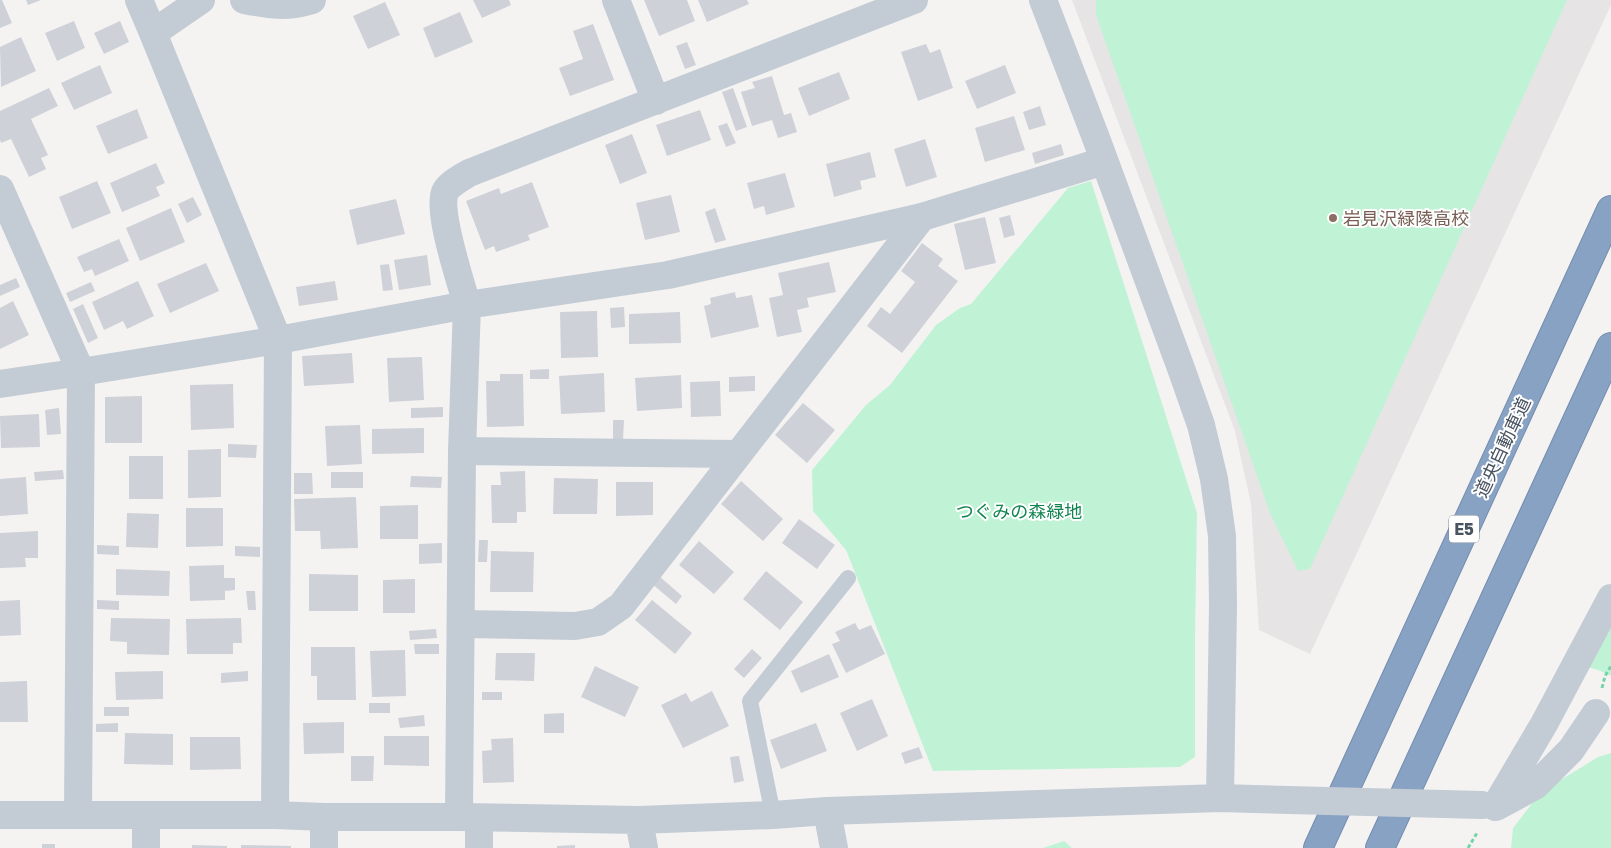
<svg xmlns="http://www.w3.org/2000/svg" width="1611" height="848" font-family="'Golos Text','Noto Sans JP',sans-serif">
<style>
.education{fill:#e6e4e4}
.green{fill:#c0f3d6}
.building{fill:#ced1d8}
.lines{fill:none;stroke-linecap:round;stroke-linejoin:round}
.motorway-casing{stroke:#738daf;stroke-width:30}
.path{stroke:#76d3aa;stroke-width:3;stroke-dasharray:4 2.5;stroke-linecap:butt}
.service{stroke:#c3ccd4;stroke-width:16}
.minor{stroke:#c3ccd4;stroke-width:28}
.tertiary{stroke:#c3ccd4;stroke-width:28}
.motorway{stroke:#88a2c3;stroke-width:28}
.tertiary-bridge{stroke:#c3ccd4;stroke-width:28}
.education-dot{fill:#8d6e63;stroke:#fff;stroke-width:2}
.labels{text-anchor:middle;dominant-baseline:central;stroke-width:4;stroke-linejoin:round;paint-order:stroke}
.shield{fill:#fff;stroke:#808790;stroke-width:1}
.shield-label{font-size:16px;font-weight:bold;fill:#495461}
.education-label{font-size:18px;fill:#785e54;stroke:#fff;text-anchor:start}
.street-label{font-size:18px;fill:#495461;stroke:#fff}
.park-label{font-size:18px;fill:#128451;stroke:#fff}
</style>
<rect width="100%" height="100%" fill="#f5f3f2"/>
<path class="education" d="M1072 0H1611V5L1310 654 1259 630 1251 504 1235 431Z"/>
<path class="green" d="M1096 0H1567L1310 569 1298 571 1270 513 1096 15Z
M1091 181 1197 513 1195 638V757L1180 767 933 771 846 550 813 511 812 470 866 405 890 385 936 325 960 308 971 304 1068 188Z
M1611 622V676L1598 670 1587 667Z
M1611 753V848H1511L1513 828 1541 792 1598 757Z
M1064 841 1072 848H1043Z"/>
<path class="building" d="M0 0H2L12 23 0 28Z
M26 0H41L28 5Z
M473 0H509L511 5 482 18Z
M644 0H687L695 21 659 36Z
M698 0H747L749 4 707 22Z
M385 2 400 35 368 49 353 16Z
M460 12 473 42 435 58 423 28Z
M74 21 85 48 57 61 45 33Z
M120 21 129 42 104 54 94 33Z
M593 24 614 80 570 96 559 68 583 59 573 31Z
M21 37 36 71 1 87 0 47Z
M687 42 696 65 685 69 676 46Z
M926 44 930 53 940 49 953 88 918 101 901 52Z
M100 65 112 93 74 110 61 83Z
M1005 65 1016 93 977 109 965 81Z
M839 72 850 99 809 116 798 88Z
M772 76 784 115 791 113 797 132 778 138 772 120 752 126 741 92 755 88 752 82Z
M49 88 58 106 31 119 48 155 41 158 46 169 29 177 11 139 1 143 0 140V111Z
M733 88 747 127 736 131 722 92Z
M1040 106 1046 125 1029 130 1023 112Z
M137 109 148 138 108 154 96 126Z
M700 110 711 140 667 156 656 125Z
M1014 116 1025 150 985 162 975 128Z
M727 123 736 143 726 147 718 126Z
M632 134 647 173 620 184 605 145Z
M925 139 937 177 906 187 894 149Z
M1061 144 1064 155 1035 164 1032 153Z
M870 152 876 177 860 181 862 189 834 197 826 164Z
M156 163 165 183 156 187 160 196 122 212 110 183Z
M785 173 795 207 766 215 764 206 754 209 747 183Z
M97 181 111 213 72 229 59 197Z
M532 182 549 227 528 235 530 240 496 252 494 246 485 250 466 201 499 188 501 194Z
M671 195 680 232 645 240 636 203Z
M193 197 202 215 187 223 178 204Z
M396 199 405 234 357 245 349 210Z
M171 208 185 242 140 261 126 228Z
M715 208 726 240 715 243 705 212Z
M1010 215 1015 235 1004 238 999 218Z
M985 217 996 263 965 270 954 224Z
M119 239 129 261 95 276 92 269 84 272 77 257Z
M922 243 943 259 938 266 958 281 902 353 867 326 881 307 890 314 915 282 901 271Z
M427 255 431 285 399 290 394 260Z
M829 262 836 292 807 298 809 307 797 310 802 332 777 337 769 298 783 295 778 273Z
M206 263 219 291 170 313 157 284Z
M389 264 393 290 383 291 380 265Z
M16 278 20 287 0 296V285Z
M138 281 154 316 127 329 123 321 104 330 92 302Z
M335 281 338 300 299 306 296 287Z
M91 282 95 291 70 302 66 293Z
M735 292 736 298 752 295 759 327 711 338 704 306 711 304 710 298Z
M13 301 29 335 0 349V308Z
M83 304 98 338 88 343 73 309Z
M624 307 625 327 611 328 610 308Z
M597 311 598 357 561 358 560 312Z
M680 312 681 343 629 344V314Z
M352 353 354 383 304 386 302 356Z
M422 357 424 400 389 402 387 358Z
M549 369V379H530V370Z
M604 373 605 412 561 414 559 376Z
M500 374H523L524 426 487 427 486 381H500Z
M681 375 682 408 637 411 635 378Z
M755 376V391L729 392V377Z
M720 381 721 416 691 417 690 382Z
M233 384 234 428 191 430 190 385Z
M142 396V443H105V397Z
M803 403 835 430 807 463 775 435Z
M443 407V417L411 418V408Z
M59 408 61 434 47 435 45 410Z
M39 414 40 447 1 448 0 416Z
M613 420H624L623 440H613Z
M360 425 362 464 327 466 325 426Z
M424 428V453L372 454V429Z
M228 444 257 445 256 458 228 457Z
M221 449V497L188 498V450Z
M129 456H163V499H129Z
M63 470 64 479 35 481 34 472Z
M525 471 526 512H517V523H492L491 485H501L500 472Z
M331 472H363V488H331Z
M294 473H312L313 494H294Z
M411 476 442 477 441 488 410 487Z
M26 477 28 514 0 516V479Z
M554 478 598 479 597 514H553Z
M741 481 783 519 763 541 721 504Z
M616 482H653V515L616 516Z
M356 497 358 548 321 549 320 531H295L294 499Z
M418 505V539H380V506Z
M186 508H223V546L186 547Z
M127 513 159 514 158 548 126 547Z
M799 519 835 545 817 569 782 543Z
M38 531V558H25L26 567 0 568V533Z
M479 540H488L487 562H478Z
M699 541 734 572 714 594 679 565Z
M442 543V563L419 564V544Z
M97 545 119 546V555L97 554Z
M235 546 260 547V557L235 556Z
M491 551 534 552 533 592H490Z
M224 565V578H235V590L225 591V600L190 601 189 566Z
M116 569 170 571 169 596 116 595Z
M766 571 803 602 780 630 743 599Z
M309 574 358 575V611H309Z
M659 576 682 596 676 604 652 584Z
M415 579V613H383V580Z
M246 591H255L256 610H248Z
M20 600 21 635 0 636V601Z
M97 600 119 601V610L97 609Z
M652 600 692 633 675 654 635 620Z
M111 618 170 619 169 655 127 654V642L110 641Z
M241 618 242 643H233V654H187L186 619Z
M855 623 859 630 871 625 885 654 846 673 832 644 840 641 835 632Z
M436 629 437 638 410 640 409 631Z
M414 644H439V654H415Z
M311 647H355L356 700H317V676H311Z
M752 649 762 658 744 678 734 669Z
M405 650 406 696 372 697 370 651Z
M496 653H535L534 681 495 680Z
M829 654 839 677 801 693 791 671Z
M595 666 639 687 625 717 581 697Z
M163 671V699L116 700 115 672Z
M248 671V681L221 683V673Z
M27 681 28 722H0V682Z
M712 691 729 726 683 748 661 705 686 693 691 702Z
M482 692H502V700H482Z
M872 699 888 736 857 751 840 713Z
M369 703H390V713H369Z
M104 707H129V716H104Z
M564 713V733H544V714Z
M424 715 425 726 400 728 398 718Z
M344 722V753L304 754 303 723Z
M118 723V732H96V724Z
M816 723 827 751 781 769 770 740Z
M125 733 173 734V765L124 764Z
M384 736H429V766L384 765Z
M190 737H240L241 769 190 770Z
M513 738 514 782 483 783 482 751 492 750 491 739Z
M919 747 923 758 905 764 901 753Z
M351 756H374L373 781H351Z
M739 756 744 781 734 783 730 757Z
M42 844H55V848H42Z
M192 845 227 846V848H192Z
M241 845 291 846V848H241Z
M575 845V848H557V846Z"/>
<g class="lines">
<g class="motorway-casing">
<path id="motorway" d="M1318 848 1611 210
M1380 848 1611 347"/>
</g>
<path class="path" d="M1602 688 1605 676 1611 666
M1468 848 1477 833"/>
<path class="service" d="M773 815 750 701 848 578"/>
<path class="minor" d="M139 0 153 33 201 0
M244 0C270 5 286 8 312 0
M616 0 656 101
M914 0 469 173C461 178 449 184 445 192 437 213 461 282 467 305L668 275 922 217 1104 161
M0 189 81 372 278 340 153 33
M0 384 81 372 78 815
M462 451 737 454
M461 624 575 626 598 622 621 606 922 217
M1495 807 1544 724 1611 598
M1496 807 1535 786 1571 750 1596 713
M827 811 834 848
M275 815 278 340 467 305 462 451 459 817
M146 816V848
M324 848V817
M479 848V818"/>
<path class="tertiary" d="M1043 0 1096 138 1182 371 1201 425 1214 479 1222 536 1223 605 1220 798
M0 815H275L324 817H459L639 820 773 815 827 811 1220 798 1254 799
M639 820 644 848"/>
<use href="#motorway" class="motorway"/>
<path class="tertiary-bridge" d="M1254 799 1482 805"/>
</g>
<circle class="education-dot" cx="1333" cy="218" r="5"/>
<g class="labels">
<rect class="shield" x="1449" y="515.5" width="30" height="27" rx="4"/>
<g class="shield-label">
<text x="1464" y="529">E5</text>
</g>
<g class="education-label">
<text x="1343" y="218">岩見沢緑陵高校</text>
</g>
<g class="street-label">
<text transform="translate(1502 447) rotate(-65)">道央自動車道</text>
</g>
<g class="park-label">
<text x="1019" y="511">つぐみの森緑地</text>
</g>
</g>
</svg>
